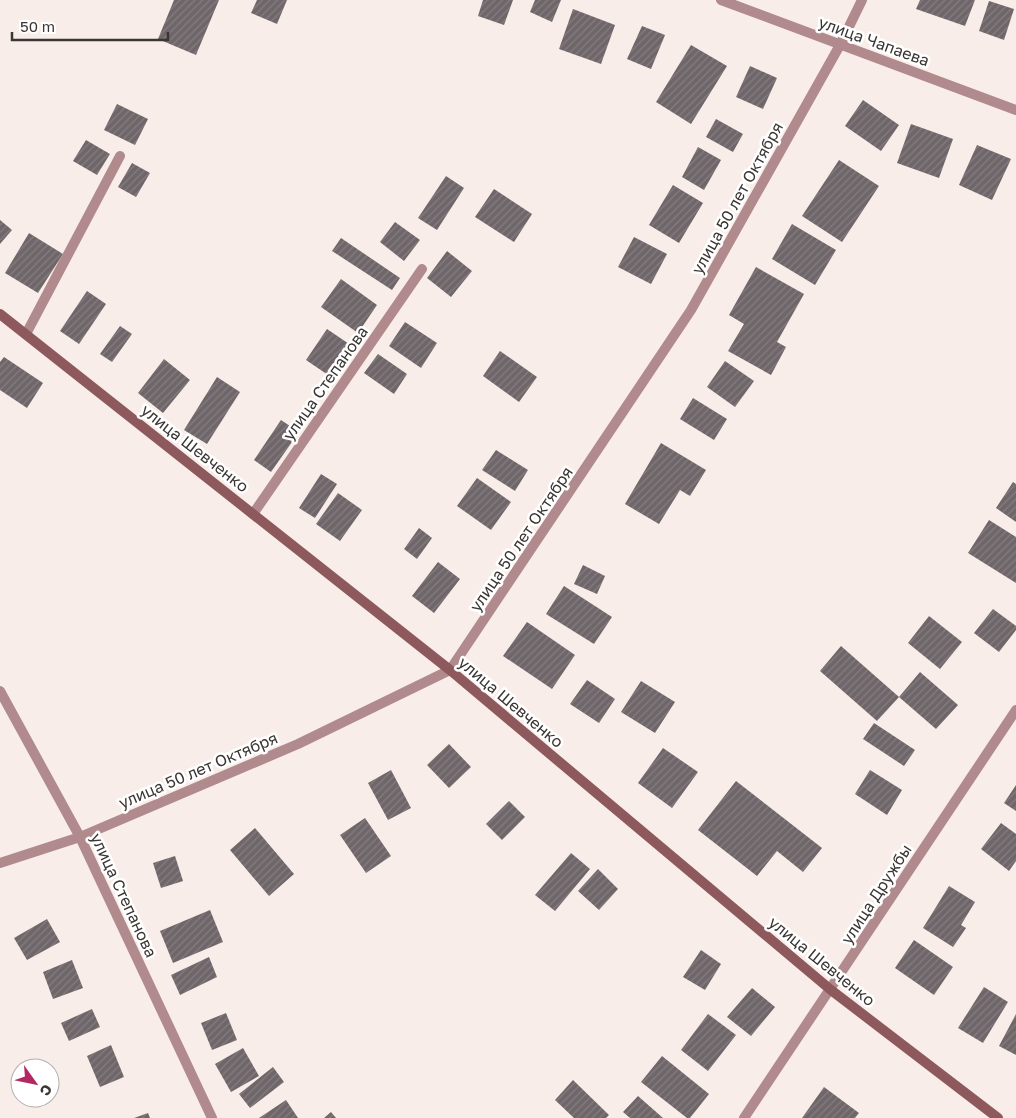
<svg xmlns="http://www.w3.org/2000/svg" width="1016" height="1118" font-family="'Golos Text',sans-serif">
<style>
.building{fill:url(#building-hatch)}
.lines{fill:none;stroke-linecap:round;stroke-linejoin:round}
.minor{stroke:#b08a8c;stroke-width:10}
.tertiary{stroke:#b08a8c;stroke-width:10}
.secondary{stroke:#8e595d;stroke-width:10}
.labels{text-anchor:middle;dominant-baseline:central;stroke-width:5;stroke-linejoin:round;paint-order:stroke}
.street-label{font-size:16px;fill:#3a3634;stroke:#fff}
</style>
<defs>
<pattern id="building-hatch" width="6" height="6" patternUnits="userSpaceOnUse" patternTransform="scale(1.25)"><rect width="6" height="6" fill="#6f666a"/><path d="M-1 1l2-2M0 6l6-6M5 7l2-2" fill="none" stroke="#847d80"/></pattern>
</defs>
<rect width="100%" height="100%" fill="#f9ede9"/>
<path class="building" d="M174 0H219L196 55 158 39Z
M257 0H287L277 24 251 13Z
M483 0H513L504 25 478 16Z
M535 0H561L552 22 530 12Z
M920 0H975L965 26 916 9Z
M989 1 1014 9 1004 40 979 31Z
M573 9 615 25 601 64 559 49Z
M642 26 665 35 651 69 627 59Z
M691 45 727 66 691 124 656 102Z
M750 66 777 78 763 109 736 97Z
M863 100 899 125 881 151 845 126Z
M117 104 148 119 135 145 104 130Z
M716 119 743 134 733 152 706 137Z
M911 124 953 139 939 178 897 163Z
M86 140 110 154 97 175 73 161Z
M977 145 1011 159 992 200 959 185Z
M698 147 721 160 704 190 682 177Z
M839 160 879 186 842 242 802 216Z
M132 163 150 173 136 197 118 187Z
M446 176 464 188 437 230 418 218Z
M673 185 703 203 679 243 649 225Z
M494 189 532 214 514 242 475 217Z
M0 220 12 230 0 244Z
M395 222 420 240 404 261 380 242Z
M792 224 836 250 815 285 772 259Z
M29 233 63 254 38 293 5 273Z
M634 237 667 254 651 284 618 267Z
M341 238 400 278 392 290 332 251Z
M447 251 472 271 451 297 427 278Z
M756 267 804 294 777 342 786 347 771 375 728 351 744 324 729 315Z
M341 279 377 305 358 333 321 307Z
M87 291 106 304 79 344 60 331Z
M405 322 437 343 421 368 389 346Z
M120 326 132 334 112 362 100 354Z
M327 329 355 348 334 379 306 360Z
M500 351 537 377 519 402 483 376Z
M378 354 407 374 394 394 364 373Z
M4 357 43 383 27 408 0 390V362Z
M164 359 190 380 163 413 138 393Z
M725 361 754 381 735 407 707 387Z
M217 377 240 392 207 444 184 430Z
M693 398 727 419 714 440 680 419Z
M281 420 299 432 271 472 254 460Z
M661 443 706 470 690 496 680 490 659 524 625 504Z
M496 450 528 470 515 491 482 470Z
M321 474 337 484 315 518 299 508Z
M477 478 511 502 491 530 457 506Z
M1013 482 1016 484V522L996 508Z
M338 493 362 510 340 541 316 524Z
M989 520 1016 537V583L968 553Z
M419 528 432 538 417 559 404 549Z
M438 562 460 579 434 613 412 596Z
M583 565 605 576 597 594 574 584Z
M564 586 612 617 594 644 546 614Z
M993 609 1016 626V630L999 652 974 633Z
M929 616 962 642 940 669 908 643Z
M527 622 575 655 552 689 503 656Z
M841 646 899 697 877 721 820 671Z
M920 672 958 705 936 729 899 697Z
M587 680 615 699 599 723 570 704Z
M641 681 675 702 655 733 621 712Z
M874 723 915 750 904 766 863 739Z
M449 744 471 767 449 788 427 765Z
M663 748 698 772 672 808 638 783Z
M391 770 411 808 388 820 368 783Z
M870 770 902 790 887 815 855 794Z
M736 781 822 848 803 872 777 851 757 876 698 830Z
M1016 785V811L1004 803Z
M509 801 525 817 502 840 486 824Z
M365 818 391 856 366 873 340 835Z
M1001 823 1016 834V861L1009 871 981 849Z
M255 828 294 874 269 896 230 850Z
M571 853 590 869 555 911 535 895Z
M175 856 183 881 161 888 153 863Z
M598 869 618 889 599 910 578 891Z
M949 886 975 902 961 925 966 928 953 947 923 928Z
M210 910 223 942 173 963 160 931Z
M47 919 60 942 27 960 14 938Z
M914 940 953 967 934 995 895 968Z
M701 950 721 964 705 990 683 977Z
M209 957 217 977 180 995 171 975Z
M72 960 83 988 53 999 43 972Z
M984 987 1008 1002 983 1043 958 1028Z
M752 988 775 1007 751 1036 727 1017Z
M92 1009 100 1027 69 1041 61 1023Z
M226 1013 237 1040 212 1050 201 1023Z
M708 1014 736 1035 708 1071 681 1050Z
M1016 1014V1055L999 1046Z
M111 1045 124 1077 100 1087 87 1056Z
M243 1048 259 1076 231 1092 215 1064Z
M662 1056 709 1094 690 1118H687L641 1082Z
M273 1067 284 1082 250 1108 239 1094Z
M573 1080 609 1115 606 1118H574L555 1100Z
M824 1087 859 1113 855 1118H802Z
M638 1096 663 1118H630L623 1112Z
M286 1100 298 1118H259Z
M331 1112 336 1118H324Z
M148 1113 150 1118H134Z"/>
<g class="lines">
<path class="minor" d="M721 0 1016 110
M26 334 120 156
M253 514 422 269
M0 691 80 837 212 1118
M744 1118 1016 710"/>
<path class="tertiary" d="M0 863 80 837 298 744 450 670 691 310 840 45 862 0"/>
<path class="secondary" d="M0 314 450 670 831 990 998 1118"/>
</g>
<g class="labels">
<g class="street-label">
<text transform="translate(874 41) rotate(20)">улица Чапаева</text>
<text transform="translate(737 198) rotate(-61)">улица 50 лет Октября</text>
<text transform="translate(325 383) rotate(-55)">улица Степанова</text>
<text transform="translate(195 448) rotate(38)">улица Шевченко</text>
<text transform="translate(521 539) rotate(-56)">улица 50 лет Октября</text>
<text transform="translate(511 702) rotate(40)">улица Шевченко</text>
<text transform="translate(198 770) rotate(-23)">улица 50 лет Октября</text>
<text transform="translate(876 894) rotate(-57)">улица Дружбы</text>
<text transform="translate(124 895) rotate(65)">улица Степанова</text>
<text transform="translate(822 961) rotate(39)">улица Шевченко</text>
</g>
</g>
<g transform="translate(35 1083) rotate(123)"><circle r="24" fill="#ffffff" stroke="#b0afae"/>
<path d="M0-4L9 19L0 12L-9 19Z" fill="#b32863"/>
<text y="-8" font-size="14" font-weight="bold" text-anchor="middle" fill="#3a3634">С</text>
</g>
<path d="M12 32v8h156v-8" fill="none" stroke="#3a3634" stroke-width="2.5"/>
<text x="20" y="32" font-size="15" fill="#3a3634" stroke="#ffffff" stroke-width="4" paint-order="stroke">50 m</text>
</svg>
